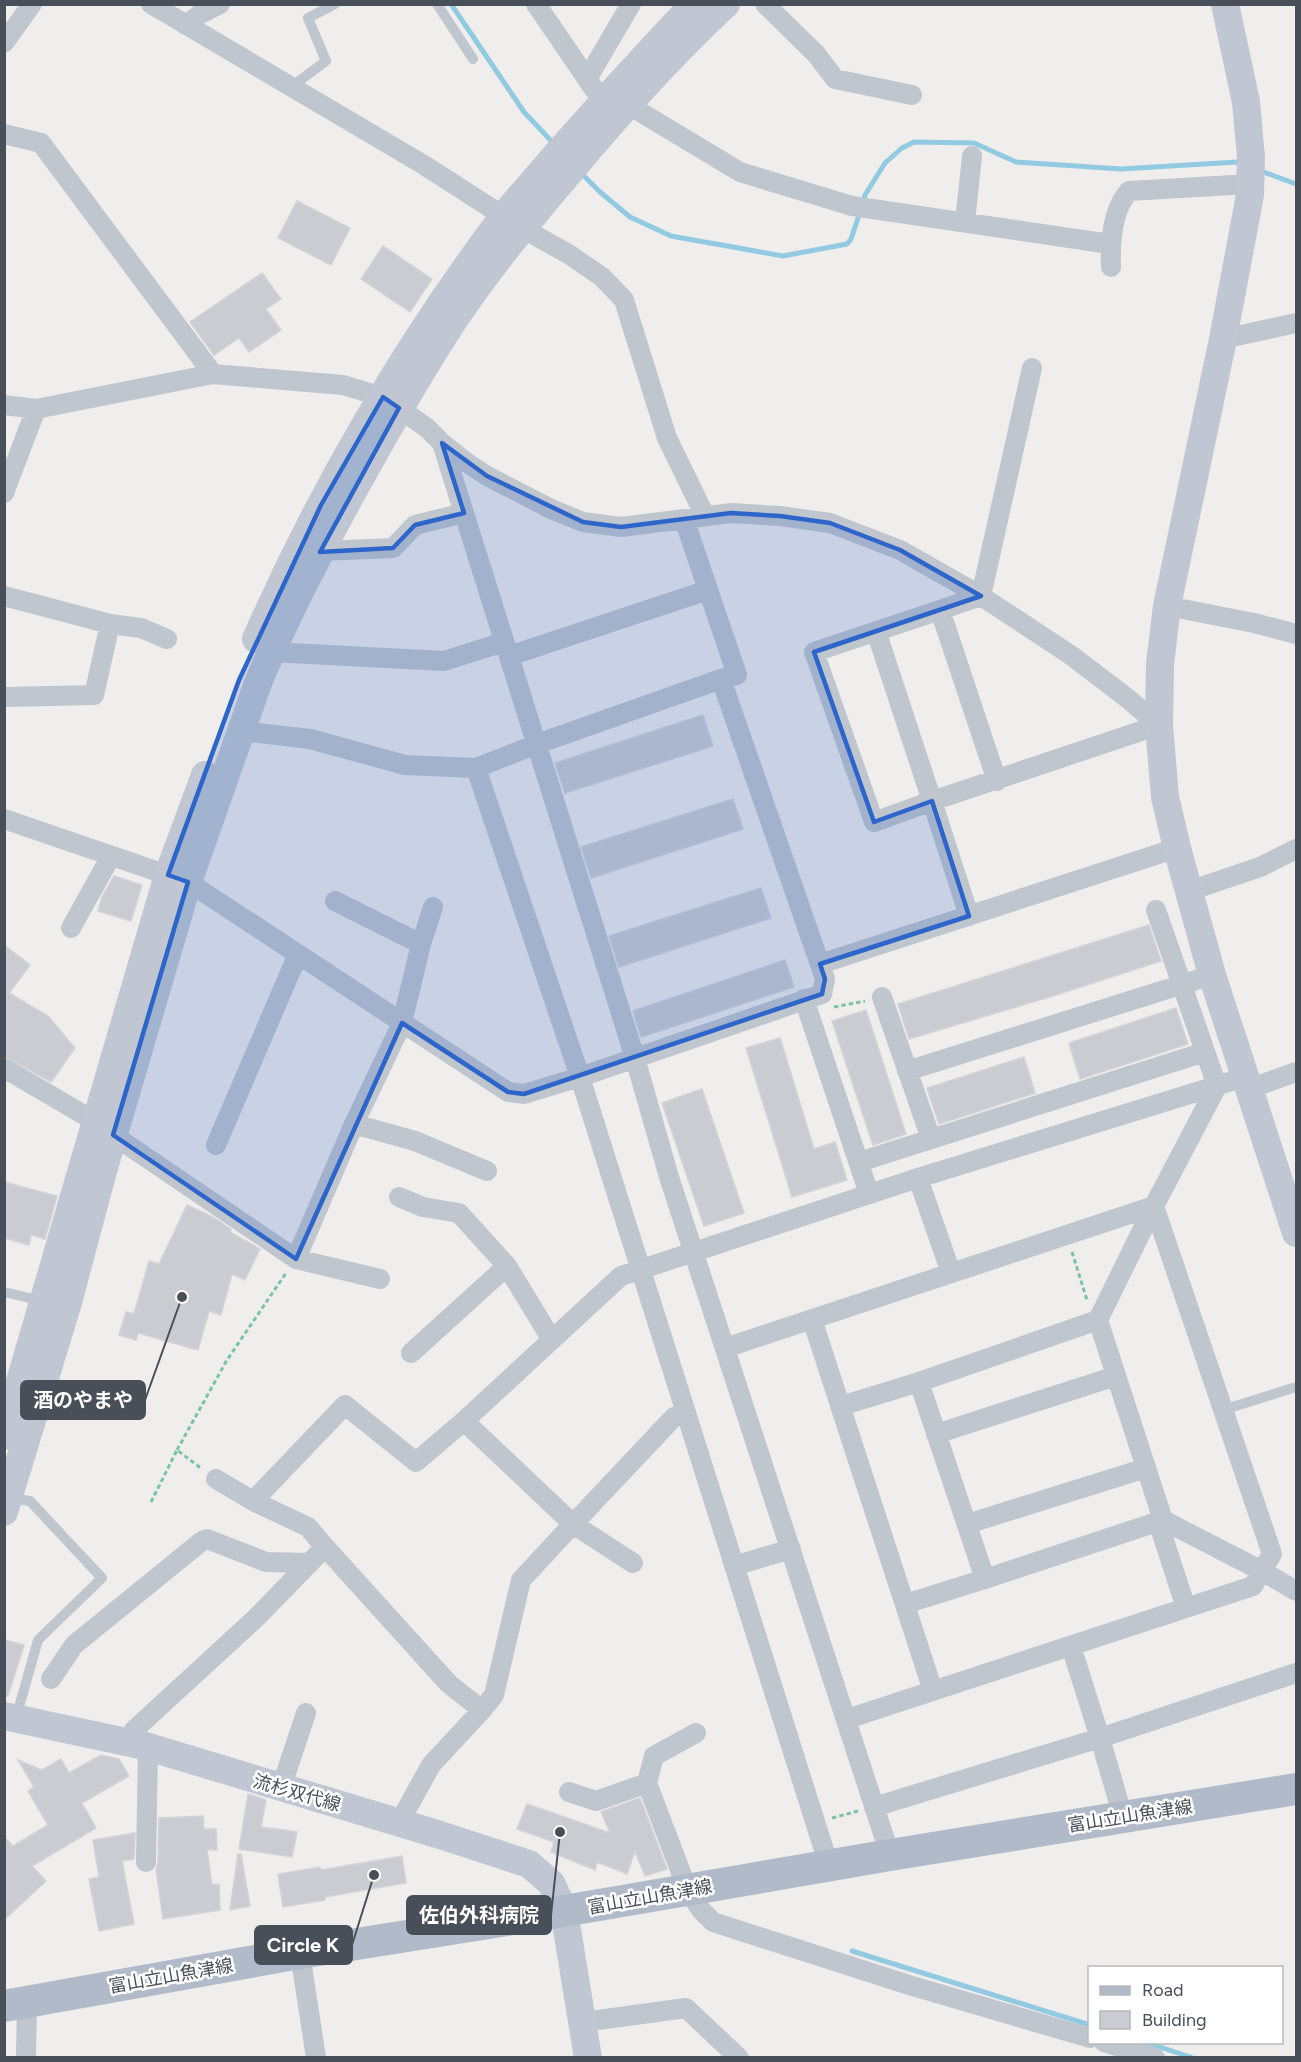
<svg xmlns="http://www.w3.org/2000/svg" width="1301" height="2062" font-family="Figtree,'Noto Sans JP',sans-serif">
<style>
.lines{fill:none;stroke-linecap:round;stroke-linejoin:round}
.stream{stroke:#92cae1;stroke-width:5}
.building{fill:#cbccd1;stroke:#d2d3d8;stroke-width:1.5}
.path{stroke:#7cc3a5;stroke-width:3;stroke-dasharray:4.5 3;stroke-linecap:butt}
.lane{stroke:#c0c6ce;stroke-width:10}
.street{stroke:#c0c6ce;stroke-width:20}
.secondary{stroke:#c0c7d2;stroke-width:28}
.primary{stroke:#b0bac9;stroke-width:32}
.marked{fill:#2d65ca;fill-opacity:0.2;stroke:#2d65ca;stroke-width:4.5;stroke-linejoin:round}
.labels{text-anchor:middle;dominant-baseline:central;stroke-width:5;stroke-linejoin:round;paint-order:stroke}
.street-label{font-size:18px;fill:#484f58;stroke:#fff}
.leader{fill:none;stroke:#484f58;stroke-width:2}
.callout-dot{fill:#484f58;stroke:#fff;stroke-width:2}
.callout{fill:#484f58;stroke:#484f58;stroke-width:2}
.callout-label{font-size:20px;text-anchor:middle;font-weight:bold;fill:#fff}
</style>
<rect width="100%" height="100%" fill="#f0eded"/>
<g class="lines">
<path class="stream" d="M451 4 524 112 555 145
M1258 170 1296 184
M580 172 600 192 630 217 671 236 783 256 847 244 851 239 860 212
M863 203 865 195 885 163 902 148 914 142 974 143 1016 162 1121 169 1237 162 1241 164
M852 1951 1090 2025
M1145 2042 1193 2058"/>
</g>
<path class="building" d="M297 201 350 228 331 265 278 238Z
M383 246 432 279 410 312 361 279Z
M262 273 281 299 266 309 281 330 249 352 239 338 214 355 190 322Z
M703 715 713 746 565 793 555 763Z
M733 799 743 829 591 878 581 847Z
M114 876 142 885 131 921 98 911 102 897Z
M761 888 771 918 619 967 609 936Z
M1149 925 1161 961 1053 996 909 1039 898 1004Z
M4 945 30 965 9 993 48 1016 75 1048 51 1082 4 1056Z
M785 960 794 987 641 1037 633 1011Z
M1176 1008 1188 1044 1080 1079 1069 1043Z
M866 1010 906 1134 873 1145 832 1021Z
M780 1038 814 1149 835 1142 847 1180 792 1197 746 1048Z
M1024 1057 1035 1093 939 1124 927 1088Z
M702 1089 744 1213 704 1226 662 1103Z
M4 1182 57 1196 45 1239 31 1235 29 1245 4 1238Z
M187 1205 211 1216 231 1229 230 1232 260 1249 245 1280 232 1274 221 1315 209 1311 198 1350 138 1333 136 1340 119 1335 126 1312 134 1314 149 1261 159 1264Z
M4 1640 24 1645 8 1696H4Z
M101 1755 119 1759 129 1776 82 1803 96 1828 32 1866 46 1881 4 1920V1837L13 1846 48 1825 28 1791 34 1787 18 1760 42 1770 61 1759 69 1773Z
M248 1794 266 1800 261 1827 297 1832 292 1857 239 1849Z
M640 1798 667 1869 645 1876 635 1851 627 1874 597 1862 595 1870 551 1852 554 1842 517 1829 527 1804 610 1833 601 1812Z
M203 1816 204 1829H216L217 1850H207L212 1885 219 1884 220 1910 163 1919 156 1869 158 1862 159 1818Z
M135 1833 134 1859 122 1861 134 1924 99 1931 89 1879 99 1877 93 1840Z
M238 1854H241L250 1906 230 1910Z
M402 1856 406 1883 325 1897V1900L283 1907 278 1874 320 1867 321 1870Z"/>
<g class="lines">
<path class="path" d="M834 1007 865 1001
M1072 1252 1087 1300
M177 1450 227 1360 286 1273
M151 1502 177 1450 202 1469
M832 1818 858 1811"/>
<path class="lane" d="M437 4 473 59
M291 87 326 61 308 18 335 4
M4 1292 42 1301
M1223 1410 1296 1387
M9 1498 30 1501 102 1578 38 1640 16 1718"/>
<path class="street" d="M151 4 424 165 522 228 570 255 602 277 624 300 667 438 705 516
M536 4 594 89 606 97
M765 4 816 54 835 79 912 95
M186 25 200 14 220 4
M4 43 32 4
M587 79 631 4
M627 104 740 172 852 206 1110 244
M4 134 41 143 213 374
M965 222 972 156
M1111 267C1110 242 1112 210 1129 191L1250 184
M1223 339 1296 323
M4 405 36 409 213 374 343 385 383 397 427 428 442 443 466 462 487 476 551 509 583 522 621 527 731 513 780 516 830 523 900 550 981 596 1072 656 1127 698 1159 725
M442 443 635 1058 669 1177 890 1855
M4 493 36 409
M320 551 393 548 415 525 464 513
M4 596 110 624
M1167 606 1254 623 1296 634
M876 631 932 801 874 822 814 652 940 610
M271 652 444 661 504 642
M509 656 708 590
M721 679 537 744 476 768 580 1077 829 1866
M4 697 94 695 110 624 141 628 167 639
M241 731 310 739 405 765 476 768
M997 781 940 610 981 596 1032 368
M4 819 188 882 508 1092 524 1094 580 1077 822 994 825 979 721 679 737 675 684 519
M1189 891 1260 867 1296 849
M335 901 421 944 433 907
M969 916 932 801 1159 725
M71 928 111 856
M421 944 402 1023 354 1124 415 1141 487 1171
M820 964 1177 848
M882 997 931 1139
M804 999 869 1194
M4 1068 96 1122
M907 1071 1212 975
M1249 1089 1296 1072
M113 1135 296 1259 380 1279
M216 1145 298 954
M859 1162 1205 1052
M918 1178 951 1273
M399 1197 423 1207 459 1213 507 1266
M296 1259 354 1124
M812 1319 933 1691
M1098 1320 1154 1206 1217 1086 1156 910
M725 1348 1154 1206
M411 1353 507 1266 552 1340
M841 1406 919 1382
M685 1412 674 1417 573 1524 464 1421 621 1276 918 1178 1245 1077
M936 1434 1116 1376
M216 1479 253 1501
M967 1524 1146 1468
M325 1547 308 1527 253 1501 345 1405 416 1462 464 1421
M734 1566 791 1549
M905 1604 985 1579
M1186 1608 1161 1531 1163 1520 1098 1320 919 1382 985 1579 1163 1520 1262 1571 1296 1591
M1071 1646 1100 1738 1123 1817
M51 1679 74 1645 202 1541 207 1539 266 1562 310 1563
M847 1719 1253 1586 1272 1554 1154 1206
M696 1733 654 1756 647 1783 688 1891 702 1911 713 1922 909 1985 1090 2038
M131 1743 134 1730 257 1617 325 1547 449 1684 482 1710 494 1695 521 1580 573 1524 633 1563
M281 1788 306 1713
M569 1792 596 1801 647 1783
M874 1807 1100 1738 1296 1673
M399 1823 431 1765 482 1710
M146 1862 148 1747
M300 1953 316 2058
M583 2022 686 2008 739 2058
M1104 2042 1155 2058
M26 2058 27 2001"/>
<path class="secondary" d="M1225 4 1246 102 1251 157 1250 195 1223 339 1167 606 1160 664 1159 725 1165 797 1177 848 1212 975 1296 1233
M256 639C321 491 406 345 503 217 518 198 535 180 550 162 597 108 645 56 694 4
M4 1436 168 875 205 775
M4 1512 67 1306 103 1171 188 882 258 683C286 615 321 549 357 484 388 428 420 371 456 317 490 266 529 220 568 174 618 114 669 57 726 4
M4 1716 145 1746 437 1834 529 1864 551 1883 564 1911 588 2058"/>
<path class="primary" d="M4 2006 300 1953 564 1911 890 1855 1296 1789"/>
</g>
<path class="marked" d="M383 397 399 408 320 552 393 548 415 525 464 513 442 443 487 476 583 522 621 527 731 513 780 516 830 523 900 550 981 596 814 652 874 822 932 801 969 916 820 964 825 979 822 994 524 1094 508 1092 402 1023 296 1259 113 1135 188 882 168 875 239 680 321 505Z"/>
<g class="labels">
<g class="street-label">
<text transform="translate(297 1793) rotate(16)">流杉双代線</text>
<text transform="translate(1130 1816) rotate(-9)">富山立山魚津線</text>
<text transform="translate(650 1897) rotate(-10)">富山立山魚津線</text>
<text transform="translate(171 1976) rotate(-10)">富山立山魚津線</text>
</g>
</g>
<path class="leader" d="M182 1297L145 1400M560 1832L551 1915M374 1875L352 1945"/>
<g class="callout-dot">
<circle cx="182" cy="1297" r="6"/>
<circle cx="560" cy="1832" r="6"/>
<circle cx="374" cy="1875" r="6"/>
</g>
<g class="callout">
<rect x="21" y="1381" width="124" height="38" rx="6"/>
<rect x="407" y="1896" width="144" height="38" rx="6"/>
<rect x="255" y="1926" width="97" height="38" rx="6"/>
</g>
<g class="callout-label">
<text x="83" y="1407">酒のやまや</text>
<text x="479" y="1922">佐伯外科病院</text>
<text x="303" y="1952">Circle K</text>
</g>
<rect width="1301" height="2062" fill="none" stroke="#484f58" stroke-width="12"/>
<rect x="1088" y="1966" width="195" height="78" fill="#ffffff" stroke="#b6b9bc" stroke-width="1.5"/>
<rect x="1100" y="1986" width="30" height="9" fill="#b0bac9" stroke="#b6b9bc" stroke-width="1.5"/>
<text x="1142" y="1996" font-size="18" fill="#484f58">Road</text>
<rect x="1100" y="2011" width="30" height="18" fill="#cbccd1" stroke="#b6b9bc" stroke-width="1.5"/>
<text x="1142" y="2026" font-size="18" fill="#484f58">Building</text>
</svg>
